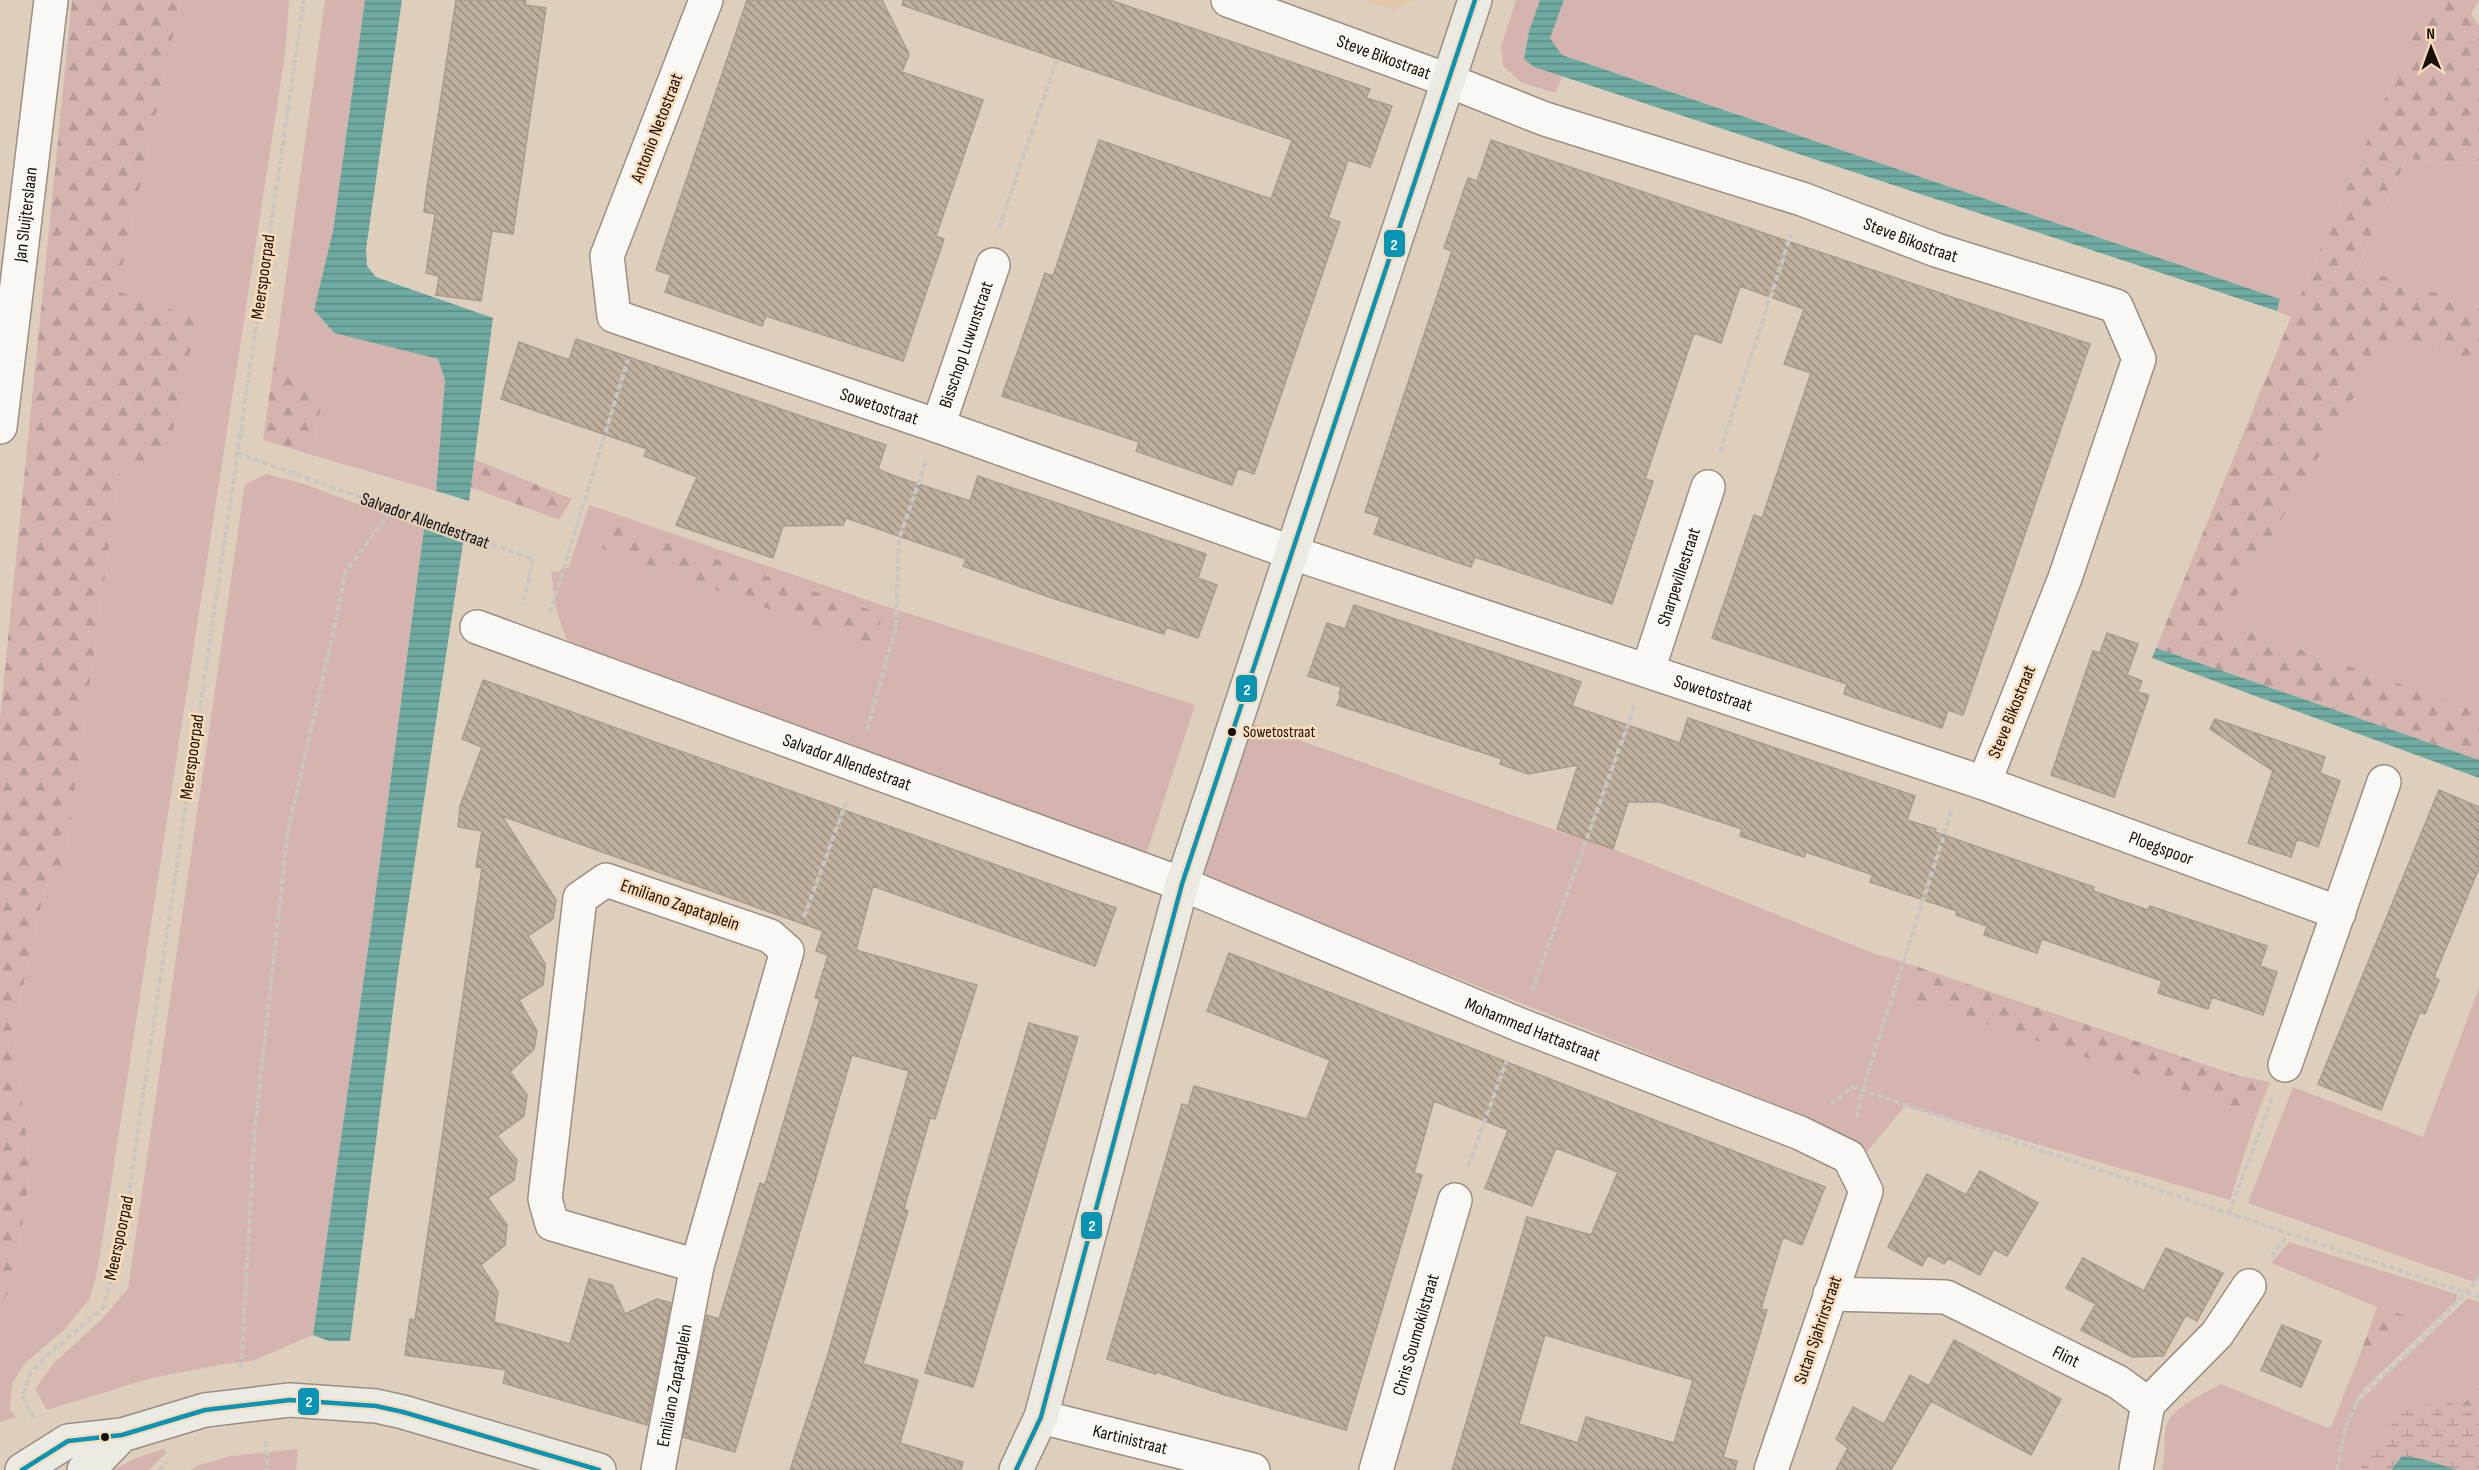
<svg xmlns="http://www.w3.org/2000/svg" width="2479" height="1470" font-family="'Sofia Sans Condensed',sans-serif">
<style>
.built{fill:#e2c8ab}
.grass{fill:#d5b4af}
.forest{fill:url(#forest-firs)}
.wetland{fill:url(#wetland-marsh)}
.water{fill:url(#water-rules)}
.building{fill:url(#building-back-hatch);stroke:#a99c8e;stroke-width:1.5;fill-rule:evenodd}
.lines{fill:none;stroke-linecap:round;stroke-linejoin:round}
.street-casing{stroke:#9a8f81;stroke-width:36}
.secondary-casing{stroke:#9a8f81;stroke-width:36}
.path{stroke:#cac6c0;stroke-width:4;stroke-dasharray:6 3;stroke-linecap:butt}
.street{stroke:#faf8f5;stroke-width:33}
.secondary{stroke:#ebeae3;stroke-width:33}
.bus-1-casing{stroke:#f9dcbb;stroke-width:9}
.bus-1{stroke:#0894b4;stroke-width:4.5}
.bus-dot{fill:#191005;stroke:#f9dcbb;stroke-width:2}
.labels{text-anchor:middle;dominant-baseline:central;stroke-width:5;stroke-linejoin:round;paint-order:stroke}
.bus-label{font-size:16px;fill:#191005;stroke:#f9dcbb;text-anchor:start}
.street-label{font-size:18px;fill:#191005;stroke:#f9dcbb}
.line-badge{stroke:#f9dcbb;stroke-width:2}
.badge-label{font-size:16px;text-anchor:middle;font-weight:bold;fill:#fff}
</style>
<defs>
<pattern id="forest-firs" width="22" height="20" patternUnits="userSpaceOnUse" patternTransform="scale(1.5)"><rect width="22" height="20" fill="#d5b4af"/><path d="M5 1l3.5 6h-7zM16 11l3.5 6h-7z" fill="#b69a95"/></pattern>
<pattern id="wetland-marsh" width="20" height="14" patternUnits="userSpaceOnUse" patternTransform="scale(1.5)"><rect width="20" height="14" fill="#d5b4af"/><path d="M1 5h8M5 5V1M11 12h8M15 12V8" fill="none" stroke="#b69a95"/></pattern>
<pattern id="water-rules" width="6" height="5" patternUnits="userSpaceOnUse" patternTransform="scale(1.5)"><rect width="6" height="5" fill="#6faba2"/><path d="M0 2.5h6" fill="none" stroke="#5a8a82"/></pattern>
<pattern id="building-back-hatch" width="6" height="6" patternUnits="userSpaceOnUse" patternTransform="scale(1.5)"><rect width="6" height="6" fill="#bfaf9d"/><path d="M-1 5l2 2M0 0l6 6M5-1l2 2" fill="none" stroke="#9a8d7e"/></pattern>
</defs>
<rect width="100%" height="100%" fill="#decebc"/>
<path class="built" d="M1367 0H1415L1393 10 1371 4Z"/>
<path class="grass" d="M181 0H289L285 54 98 1268 90 1298 64 1330 25 1363 12 1384 10 1409 16 1417 0 1422V1303L14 1287 30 1170 14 1027 44 892 65 860 121 463 197 318 117 291Z
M325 0H365L333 231 314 310 334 333 438 359 445 380 436 491 312 455 321 407 274 363Z
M1516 0H1540L1529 31 1525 58 1534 67 1563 76 1555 93 1521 82 1503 66 1501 47Z
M1564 0H2428L2291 317 2277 311 2280 299 1562 55 1550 38Z
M2406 159 2479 164V307L2358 269Z
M2392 332 2479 367V711L2220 622Z
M266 474 304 484 424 529 371 928 313 1335 252 1361 225 1364 151 1378 47 1410 35 1389 54 1363 102 1319 128 1289 244 490 246 484Z
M589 505 882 605 1195 705 1146 855 602 655 567 640 556 610 551 571 556 572 569 567Z
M1251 723 1566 834 1596 842 1873 953 1909 964 1916 1000 2257 1115 2230 1200 1905 1106 1861 1159 1842 1139 1800 1114 1201 876Z
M2479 988V1276L2474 1282 2248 1203 2293 1087 2423 1137Z
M2289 1242 2457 1294V1300L2363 1390 2353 1407 2468 1298 2479 1302V1418L2400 1413 2359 1470H2162C2166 1456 2163 1441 2166 1427 2170 1408 2205 1393 2221 1384L2328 1428 2332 1425 2361 1352 2421 1320 2377 1307 2271 1263Z
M163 1449 167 1452 149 1470H112L134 1459Z
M298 1449 296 1470H191L196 1466 231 1456Z"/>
<path class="forest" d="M72 0H181L117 291 197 318 167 460 121 463 65 860 44 892 14 1027 30 1170 14 1287 0 1303V719Z
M2428 0H2479L2471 14 2479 26V164L2406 159 2358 268 2479 307V367L2392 332 2221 622 2479 711V760L2156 648 2291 317Z
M274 363 321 407 312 455 263 440Z
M474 459 572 499 559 520 470 487Z
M603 522 883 614 871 646 603 549Z
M1909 964 2236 1075 2270 1082 2257 1115 1915 1000Z
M2377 1307 2422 1320 2361 1352Z
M2479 1389V1418L2459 1408Z"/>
<path class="wetland" d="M2443 1399 2479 1418V1470H2458L2403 1456 2391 1470H2359L2400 1413Z"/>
<path class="water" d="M365 0H402L366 249 367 266 376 277 493 318 469 501 436 491 445 380 438 359 334 333 314 310 333 231Z
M1540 0H1564L1550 38 1562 55 2280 299 2277 311 1534 67 1524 59 1529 31Z
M424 529 463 543 398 972 350 1341H329L313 1335 371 928Z
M2156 648 2479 760V778L2152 658Z
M2402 1456 2422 1459 2458 1470H2391Z"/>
<path class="building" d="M456 0H526L525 5 546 8 513 234 492 231 481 301 436 295 439 276 426 273 435 214 424 212 426 194Z
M747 0H882L909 54 902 72 983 100 936 236 944 239 903 361 766 316 762 326 665 292 671 275 656 270Z
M903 0H1110L1370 89 1366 98 1392 106 1370 167 1348 160 1328 218 1340 222 1254 474 1238 468 1232 485 1136 451 1139 442 1002 396 1045 273 1053 276 1099 140 1271 199 1292 140 902 5Z
M1491 140 2090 344 1963 715 1948 710 1942 728 1844 694 1847 684 1712 638 1754 515 1762 518 1811 373 1784 364 1804 309 1740 286 1721 343 1694 333 1645 479 1653 481 1612 604 1475 557 1471 567 1374 534 1380 517 1365 512 1452 251 1444 248 1458 207 1468 178 1477 181Z
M576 339 886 445 878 469 897 477 970 501 978 476 1206 554 1198 578 1217 585 1198 638 1166 627 1164 634 1049 597 963 566 966 559 846 518 843 525 783 526 773 558 676 525 697 477 644 456 647 449 501 399 519 342 569 360Z
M1354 605 1581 682 1572 706 1680 743 1688 718 1915 796 1907 820 1936 829 1935 832 2094 887 2093 891 2148 910 2150 906 2267 946 2260 966 2277 972 2263 1015 2212 997 2208 1009 2158 993 2162 981 2042 939 2037 953 1984 935 1987 926 1956 915 1957 911 1870 882 1873 875 1806 852 1804 857 1740 836 1742 829 1660 802H1628L1613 849 1557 829 1578 765 1528 774 1500 764 1502 759 1337 705 1341 695 1339 694 1341 687 1308 676 1327 623 1345 629Z
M2107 633 2138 644 2127 675 2142 681 2138 692 2149 695 2114 797 2051 775 2093 651 2100 653Z
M483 680 1116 908 1095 966 873 886 856 950 977 985 935 1119 930 1118 904 1209 908 1211 863 1364 918 1380 900 1443 963 1462 961 1470H790L828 1354 909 1071 852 1055 735 1452 683 1437 707 1315 719 1319 760 1183 765 1185 820 999 815 998 828 955 816 951 823 931 502 816 556 900 553 919 528 936 545 964V970L543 985 519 1000 537 1031 534 1049 510 1072 527 1095 524 1116 497 1136 517 1160 514 1180 488 1198 507 1225 505 1245 481 1265 498 1292 494 1322 570 1344 589 1279 612 1285 625 1314 657 1299 671 1303 647 1425 503 1383 506 1370 405 1355 410 1319 415 1320 482 868 476 867 482 831 458 827 460 806 482 747 462 739Z
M2215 719 2325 757 2320 773 2340 781 2318 847 2297 839 2291 857 2248 843 2273 771 2210 729Z
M2439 790 2479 807V868L2434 977 2439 980 2425 1014 2420 1012 2381 1110 2318 1084Z
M1229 953 1825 1187 1802 1245 1783 1237 1761 1309 1767 1310 1723 1457 1737 1461 1735 1470H1452L1527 1217 1591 1235 1618 1172 1556 1148 1532 1206 1485 1188 1508 1130 1434 1101 1414 1173 1422 1175 1346 1430 1222 1394 1157 1372 1156 1374 1107 1359 1182 1104 1188 1106 1194 1086 1307 1119 1330 1060 1207 1011ZM1545 1335 1693 1380 1674 1443 1586 1417 1578 1443 1519 1424Z
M1029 1023 1078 1037 973 1387 925 1373Z
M1980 1171 2038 1203 2007 1256 1994 1249 1980 1275 1948 1258 1944 1264 1928 1255 1922 1266 1888 1247 1927 1174 1966 1195Z
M2166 1248 2223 1273 2197 1321 2186 1315 2163 1356 2132 1357 2081 1330 2096 1304 2066 1288 2083 1258 2144 1291Z
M2282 1325 2321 1341 2301 1387 2261 1370Z
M1954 1340 2061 1399 2031 1455 1931 1401 1891 1470H1836L1848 1448 1836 1439 1853 1407 1884 1424 1910 1375 1929 1386Z"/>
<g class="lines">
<g class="street-casing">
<g id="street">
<path id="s2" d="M706 0 607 256 614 316 938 426 1293 553 1984 783 2339 913"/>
<path id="s3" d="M1228 0 1447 80 1545 119 1802 199 1936 250 2116 306 2139 359 2065 578 1984 783"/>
<path id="s4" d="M938 426 993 265"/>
<path id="s5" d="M0 427 51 0"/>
<path id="s6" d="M477 627 1182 884 1520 1025 1800 1133 1849 1157 1866 1191 1771 1470"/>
<path id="s7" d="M1648 670 1708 487"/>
<path d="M606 880 770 936 787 951 697 1266 552 1224 545 1199 580 898Z"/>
<path d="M2285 1065 2384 782"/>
<path id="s8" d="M1830 1294 1946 1297 2118 1382 2148 1404"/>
<path d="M2148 1404 2217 1334 2249 1286"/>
<path id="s9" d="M1041 1417 1253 1470"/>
<path id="s10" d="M658 1470 697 1266"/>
<path id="s11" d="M1376 1470 1455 1200"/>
<path d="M2136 1470 2148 1404"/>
</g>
</g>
<g class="secondary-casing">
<path id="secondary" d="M22 1470 68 1441 122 1435 205 1410 290 1400 376 1406 403 1412 599 1470
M84 1470 93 1465 122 1435
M1016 1470 1041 1417 1182 884 1475 0"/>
</g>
<g class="path">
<path d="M999 228 1057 59"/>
<path d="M1720 452 1791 234"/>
<path id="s1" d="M237 453 533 559 523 605"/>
<path d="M550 613 628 359"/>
<path d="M867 730 896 627 899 539 926 461"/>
<path d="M804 917 847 800"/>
<path d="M1532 991 1635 705"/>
<path d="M1831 1105 1852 1087 2479 1297"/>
<path d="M1857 1118 1862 1091 1952 810"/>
<path d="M1468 1166 1507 1060"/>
<path d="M2229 1213 2272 1099"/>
<path d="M2271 1257 2289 1233"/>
<path d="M241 1368 255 1128 288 830 336 621 345 573 393 508"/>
<path d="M34 1418 23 1398 29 1375 45 1357 103 1308 121 1246 304 0"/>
<path d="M266 1441 267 1470"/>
<path d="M159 1470 167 1462"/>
<path d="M2337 1470 2345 1429 2359 1397 2405 1356 2479 1279"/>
</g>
<use href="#street" class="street"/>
<use href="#secondary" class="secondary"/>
<g class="bus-1-casing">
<path id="bus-1" d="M22 1470 68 1441 122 1435 205 1410 290 1400 376 1406 403 1412 599 1470
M1016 1470 1041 1417 1182 884 1475 0"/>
</g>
<use href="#bus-1" class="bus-1"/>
</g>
<g class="bus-dot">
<circle cx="1232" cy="732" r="5"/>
<circle cx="105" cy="1437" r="5"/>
</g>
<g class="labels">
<g class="bus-label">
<text x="1243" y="732">Sowetostraat</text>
</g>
<g class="street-label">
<text stroke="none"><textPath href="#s3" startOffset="166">Steve Bikostraat</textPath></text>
<text transform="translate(657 128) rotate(-69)">Antonio Netostraat</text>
<text stroke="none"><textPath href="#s5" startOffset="214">Jan Sluijterslaan</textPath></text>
<text stroke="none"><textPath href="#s3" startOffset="724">Steve Bikostraat</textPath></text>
<text transform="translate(263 277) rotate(-82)">Meerspoorpad</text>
<text stroke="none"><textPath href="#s4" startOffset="86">Bisschop Luwunstraat</textPath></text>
<text stroke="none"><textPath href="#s2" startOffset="615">Sowetostraat</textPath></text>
<text stroke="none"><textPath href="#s1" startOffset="200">Salvador Allendestraat</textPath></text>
<text stroke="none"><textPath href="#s7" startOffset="98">Sharpevillestraat</textPath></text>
<text stroke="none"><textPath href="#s2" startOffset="1497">Sowetostraat</textPath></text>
<text transform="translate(2012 712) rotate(-68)">Steve Bikostraat</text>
<text transform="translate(192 757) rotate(-82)">Meerspoorpad</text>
<text stroke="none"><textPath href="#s6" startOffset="394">Salvador Allendestraat</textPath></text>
<text stroke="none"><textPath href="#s2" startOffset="1971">Ploegspoor</textPath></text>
<text transform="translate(680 905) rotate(19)">Emiliano Zapataplein</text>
<text stroke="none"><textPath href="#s6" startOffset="1130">Mohammed Hattastraat</textPath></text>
<text transform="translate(119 1238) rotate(-78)">Meerspoorpad</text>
<text transform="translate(1818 1330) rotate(-71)">Sutan Sjahrirstraat</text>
<text stroke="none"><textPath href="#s11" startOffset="141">Chris Soumokilstraat</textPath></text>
<text stroke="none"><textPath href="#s8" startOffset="250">Flint</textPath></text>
<text stroke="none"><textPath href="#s10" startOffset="86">Emiliano Zapataplein</textPath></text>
<text stroke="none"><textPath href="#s9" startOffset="92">Kartinistraat</textPath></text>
</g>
</g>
<g class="line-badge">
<rect x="1383" y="229" width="23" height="29" rx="6" fill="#0894b4"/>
<rect x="1235" y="674" width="23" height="29" rx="6" fill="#0894b4"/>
<rect x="1080" y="1211" width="23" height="29" rx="6" fill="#0894b4"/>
<rect x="297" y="1387" width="23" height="29" rx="6" fill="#0894b4"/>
</g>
<g class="badge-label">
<text x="1394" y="250">2</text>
<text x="1247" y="695">2</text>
<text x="1092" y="1231">2</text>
<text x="309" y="1407">2</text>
</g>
<g transform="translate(2431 48) rotate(359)" stroke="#f9dcbb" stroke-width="4.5" paint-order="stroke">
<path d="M0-4.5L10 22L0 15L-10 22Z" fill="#191005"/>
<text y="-9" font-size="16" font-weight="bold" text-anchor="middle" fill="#191005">N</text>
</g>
</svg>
